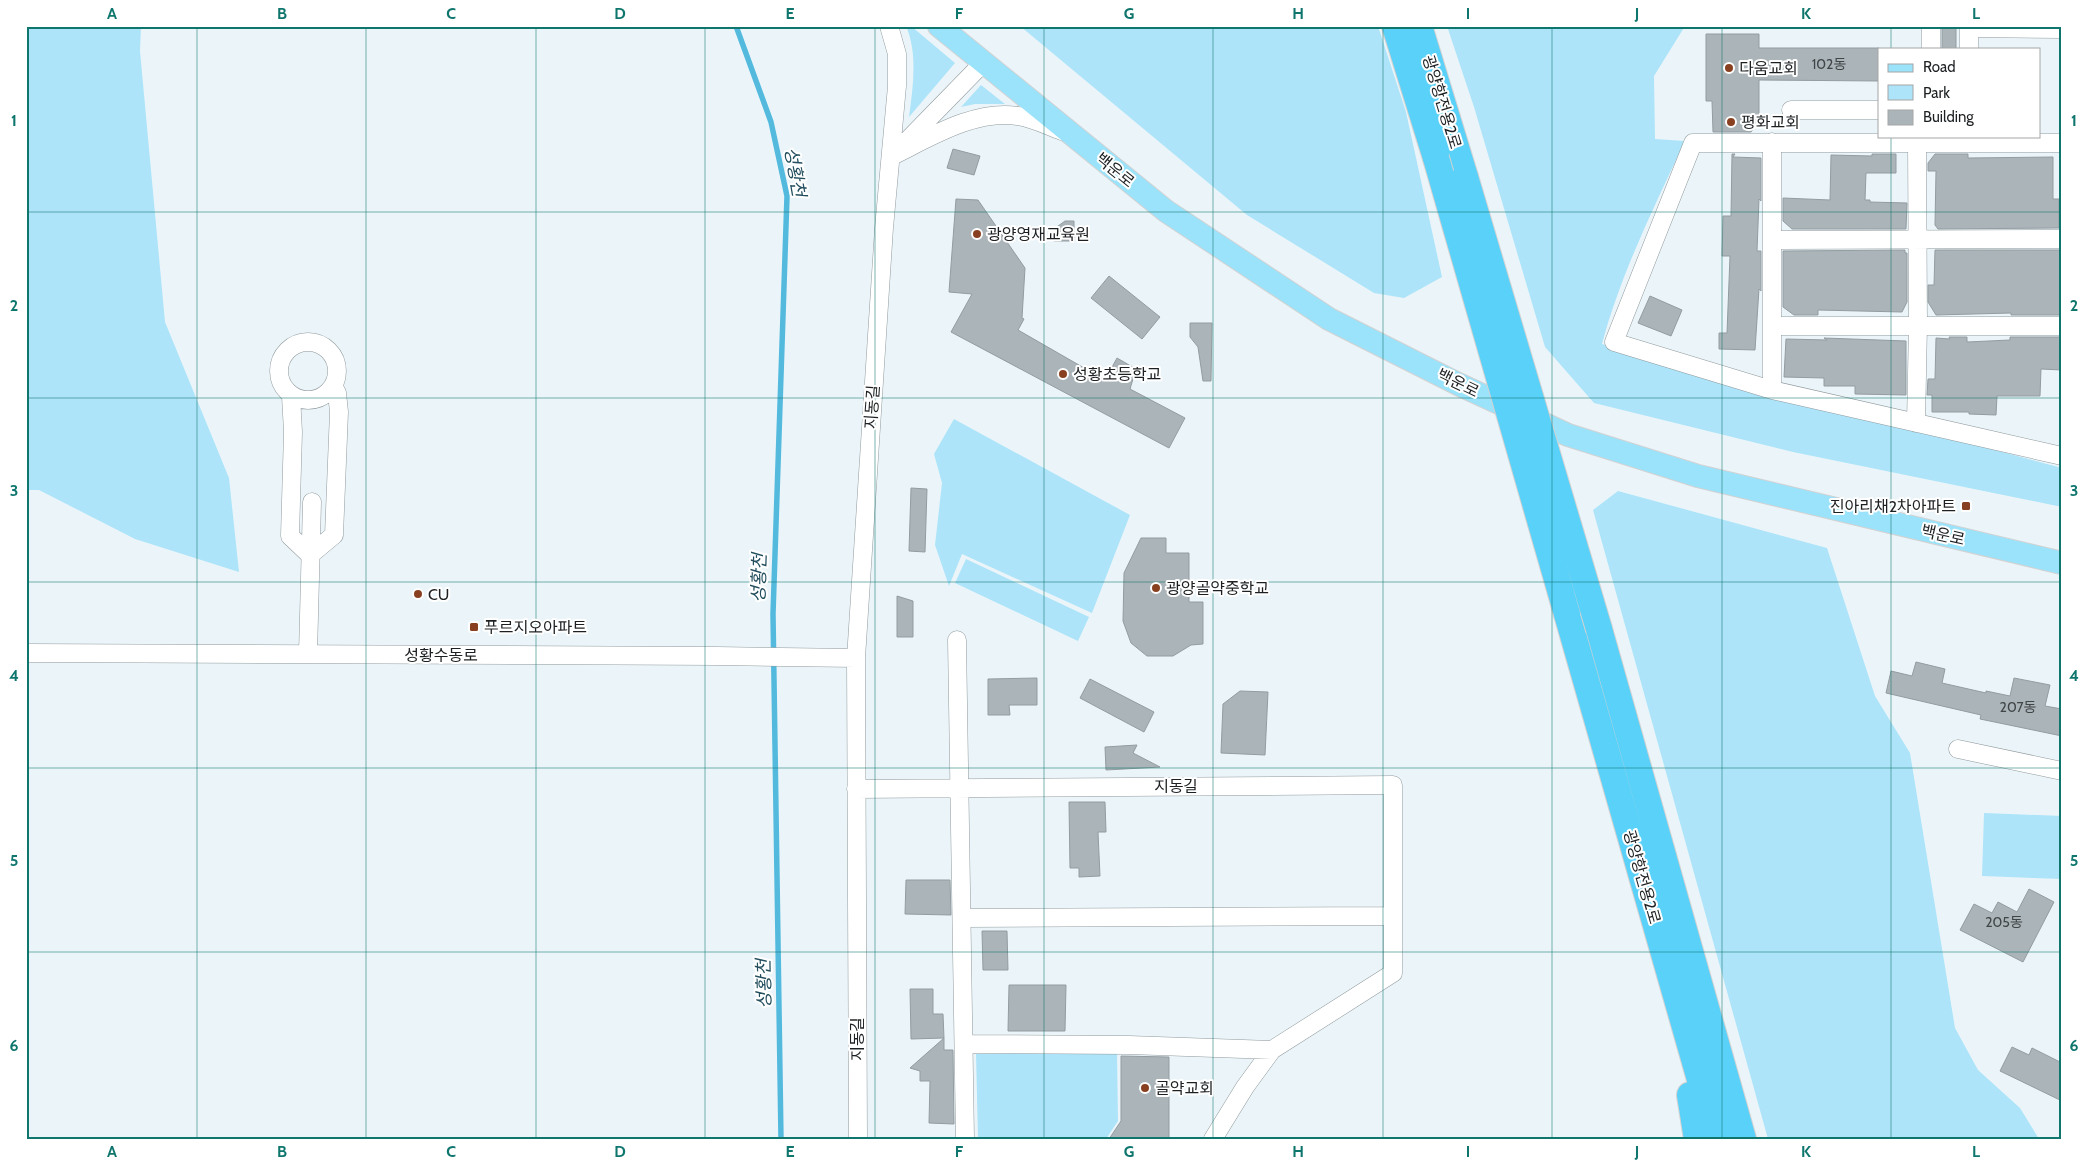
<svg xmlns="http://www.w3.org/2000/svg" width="2088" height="1165" font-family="Cabin,'Noto Sans KR',sans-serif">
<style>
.green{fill:#ade4f9}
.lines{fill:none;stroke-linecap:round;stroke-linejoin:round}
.stream{stroke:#53bade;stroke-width:5.5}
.building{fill:#abb4b8;stroke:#939ca0}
.minor-casing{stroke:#919a9d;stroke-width:19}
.major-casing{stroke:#d2d2d3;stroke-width:24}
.highway-casing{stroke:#d2d2d3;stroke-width:28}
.minor{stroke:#fff;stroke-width:18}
.major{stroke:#9be3fb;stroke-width:22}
.highway{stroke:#59d1f9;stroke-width:26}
.highway-bridge-casing{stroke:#d2d2d3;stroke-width:28;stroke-linecap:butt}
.highway-bridge{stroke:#59d1f9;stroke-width:26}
.grid{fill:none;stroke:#0f766e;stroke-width:1;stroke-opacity:0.55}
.poi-dot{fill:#884020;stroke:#fff;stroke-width:2}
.labels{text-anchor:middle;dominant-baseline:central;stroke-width:4;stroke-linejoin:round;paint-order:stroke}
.number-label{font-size:14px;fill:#404548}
.poi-label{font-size:16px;fill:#1d2022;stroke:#fff;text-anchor:start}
.street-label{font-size:16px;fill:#1d2022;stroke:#fff}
.water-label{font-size:18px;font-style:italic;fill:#224e5e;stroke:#fff}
.neatline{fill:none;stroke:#0f766e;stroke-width:2}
.grid-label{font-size:16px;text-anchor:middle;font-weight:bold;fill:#0f766e}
</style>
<rect width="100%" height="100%" fill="#ebf5f9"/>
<path class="green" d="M26 26H141L140 51 165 322 229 478 239 572 135 539 39 490H26Z
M906 26H911L955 63 909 117C913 87 918 54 906 26Z
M1020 26H1378L1406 112 1442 277 1404 298 1374 293 1247 215Z
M1447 26H1685L1654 76 1655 139 1685 141C1654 207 1621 273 1602 344L2062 468V507L1793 452 1594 403 1545 347 1474 107Z
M981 85 1005 104H975L961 107Z
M954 419 1130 515 1092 613 962 554 949 586 935 545 942 483 934 454Z
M1618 491 1827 548 1875 696 1910 753 1955 1028 1978 1070 2020 1108 2039 1139H1768L1593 510Z
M966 559 1089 617 1078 641 955 583Z
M1984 813 2062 816V879L1982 876Z
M1117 1051 1118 1121 1106 1139H978L976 1054Z"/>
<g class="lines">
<path class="stream" d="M736 26 771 122 787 196 773 614 781 1139"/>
</g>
<path class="building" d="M1942 26H1956V49H1942Z
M1706 34H1759V48H1879V81L1759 80V121L1751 132H1713L1712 101H1706Z
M953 149 980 156 974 175 947 168Z
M1732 154H1735L1733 157 1761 158V201L1759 199 1757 251H1761V291L1759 289 1755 350 1719 349V333H1727L1730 256H1722L1723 216H1731Z
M1872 154H1896V173H1866L1865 200H1870V202L1907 203 1906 229H1792L1783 221V198L1830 200 1831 155 1872 156Z
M1935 154H1968V158L2053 157V199H2059V228L1938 229 1935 225 1936 171H1928V163Z
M956 199 978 200 1025 268 1022 318 1024 319 1018 330 1105 380 1117 358 1136 369 1130 389 1185 418 1169 448 951 332 972 294 949 292Z
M1065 221H1074V241H1054V229Z
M1905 250V253H1907V302L1902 312 1818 310V315H1794L1783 307V251Z
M1935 250H2062V315H2011V313L1936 315 1928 302V285H1934Z
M1109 276 1160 317 1142 339 1091 298Z
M1650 296 1682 310 1671 336 1638 323Z
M1190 323H1212L1211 381H1203L1198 347 1190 337Z
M1949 337H1967V342L2010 340V337H2062V370L2041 369 2040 396H1997L1996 415 1969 414V412H1932V395H1927L1928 379H1935L1936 338 1950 339Z
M1824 338 1906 341V395L1855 394V386H1824V378L1784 377 1786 339 1827 340Z
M911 488 927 489 925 552 909 551Z
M1141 538H1166V553H1189V602H1203V644L1191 645 1173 656H1147L1131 643 1123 621 1124 573Z
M897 596 913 601V637H897Z
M1916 662 1945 669 1942 683 1986 693V691L2010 696 2014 678 2050 685 2045 706 2062 709V736L1980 719 1981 715 1886 693 1891 671 1912 676Z
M1037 678V705H1009L1010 715H988V679Z
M1090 679 1154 712 1144 732 1080 698Z
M1240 691 1268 692 1265 755 1221 753 1223 704Z
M1137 745 1133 753 1160 767 1106 770 1105 747Z
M1069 802H1105L1106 832H1098L1100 876 1079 877V868H1070Z
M906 880H950L951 915 905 914Z
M2029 889 2054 902 2023 962 1960 930 1974 904 1992 913 1998 902 2017 912Z
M982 931H1007L1008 970H983Z
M1009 985H1066L1065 1031H1008Z
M910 989H933V1014H943L944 1038 911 1039Z
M944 1038V1050H953L954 1124 929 1123 930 1081H920V1071L910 1068Z
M2012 1047 2029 1055 2032 1048 2062 1063V1101L2000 1071Z
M1121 1056 1169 1057V1139H1109L1121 1121Z"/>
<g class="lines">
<g class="minor-casing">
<path id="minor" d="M1969 26V49
M1969 28 2062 29
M1931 49V26
M1791 110H1879
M1772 142V390
M2062 143H1693L1614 342 1772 390 2062 456
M903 145 983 63
M892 156C929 138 975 109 1018 116 1033 118 1048 126 1062 131
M1772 240 2062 239
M1772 326H2062
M279 371a29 29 0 1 1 58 0a29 29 0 1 1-58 0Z
M291 396 293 432 290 536 310 555 334 535 339 412 337 393 333 386
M1916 423 1918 325 1917 142 1919 136
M957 640 965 1139
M26 653 717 656 856 658
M308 654 312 502
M1958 749 2062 771
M856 789 1393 785V973L1272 1050 1245 1087 1213 1139
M962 918 1393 916
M964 1044 1129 1045 1272 1050
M858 1139 856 658 884 228 897 86V54L889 26"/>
</g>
<g class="major-casing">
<path id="major" d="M939 26 1166 211 1329 319 1458 384 1568 435 1698 476 2062 563"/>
</g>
<g class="highway-casing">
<path id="highway" d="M1395 26 1436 158
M1419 26 1465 177
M1567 614 1717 1139
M1599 629 1743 1139
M1690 1095 1697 1139"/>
</g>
<use href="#minor" class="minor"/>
<use href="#major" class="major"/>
<use href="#highway" class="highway"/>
<g class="highway-bridge-casing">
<path id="highway-bridge" d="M1436 158 1567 614
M1465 177 1599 629"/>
</g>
<use href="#highway-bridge" class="highway-bridge"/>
</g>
<path class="grid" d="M197 26V1139M366 26V1139M536 26V1139M705 26V1139M875 26V1139M1044 26V1139M1213 26V1139M1383 26V1139M1552 26V1139M1722 26V1139M1891 26V49M1891 136V1139M26 212H2062M26 398H2062M26 582H2062M26 768H2062M26 952H2062"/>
<g class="poi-dot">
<circle cx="1729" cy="68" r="5"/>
<circle cx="1731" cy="122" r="5"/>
<circle cx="977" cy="234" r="5"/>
<circle cx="1063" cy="374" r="5"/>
<rect x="1961" y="501" width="10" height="10" rx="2.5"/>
<circle cx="1156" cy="588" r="5"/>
<circle cx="418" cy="594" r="5"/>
<rect x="469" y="622" width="10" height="10" rx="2.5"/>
<circle cx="1145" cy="1088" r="5"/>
</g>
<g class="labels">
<g class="number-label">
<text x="1829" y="64">102동</text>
<text x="2018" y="707">207동</text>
<text x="2004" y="922">205동</text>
</g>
<g class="poi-label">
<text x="1739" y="68">다움교회</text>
<text x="1741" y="122">평화교회</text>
<text x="987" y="234">광양영재교육원</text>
<text x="1073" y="374">성황초등학교</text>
<text x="1956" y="506" text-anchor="end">진아리채2차아파트</text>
<text x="1166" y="588">광양골약중학교</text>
<text x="428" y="594">CU</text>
<text x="484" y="627">푸르지오아파트</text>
<text x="1155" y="1088">골약교회</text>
</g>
<g class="street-label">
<text transform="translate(1442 102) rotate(73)">광양항전용2로</text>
<text transform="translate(1115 170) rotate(39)">백운로</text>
<text transform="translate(1458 383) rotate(26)">백운로</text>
<text transform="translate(872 407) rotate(-86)">지동길</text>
<text transform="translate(1943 535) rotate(13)">백운로</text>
<text x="441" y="655">성황수동로</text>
<text x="1176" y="786">지동길</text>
<text transform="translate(1642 877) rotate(74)">광양항전용2로</text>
<text transform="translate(857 1039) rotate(-90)">지동길</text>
</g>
<g class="water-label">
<text transform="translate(795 172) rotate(80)">성황천</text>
<text transform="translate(759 578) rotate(-88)">성황천</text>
<text transform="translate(764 984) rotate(-91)">성황천</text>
</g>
</g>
<rect width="2088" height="1165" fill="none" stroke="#ffffff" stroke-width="55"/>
<rect x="1878" y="48" width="162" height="90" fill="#ffffff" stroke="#a5a6a7"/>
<rect x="1888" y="64" width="25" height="8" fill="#9be3fb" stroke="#a5a6a7"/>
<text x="1923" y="72" font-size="15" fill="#1d2022">Road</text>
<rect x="1888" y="85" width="25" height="15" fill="#ade4f9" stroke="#a5a6a7"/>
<text x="1923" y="98" font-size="15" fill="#1d2022">Park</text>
<rect x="1888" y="110" width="25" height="15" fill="#abb4b8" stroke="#a5a6a7"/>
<text x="1923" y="122" font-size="15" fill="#1d2022">Building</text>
<rect x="28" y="28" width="2032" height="1110" class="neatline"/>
<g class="grid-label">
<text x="112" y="19">A</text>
<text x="282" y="19">B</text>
<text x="451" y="19">C</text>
<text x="620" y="19">D</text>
<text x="790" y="19">E</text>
<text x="959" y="19">F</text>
<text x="1129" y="19">G</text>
<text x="1298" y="19">H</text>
<text x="1468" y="19">I</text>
<text x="1637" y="19">J</text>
<text x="1806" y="19">K</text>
<text x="1976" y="19">L</text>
<text x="14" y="126">1</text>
<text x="2074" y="126">1</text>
<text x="14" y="311">2</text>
<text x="2074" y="311">2</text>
<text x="14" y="496">3</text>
<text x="2074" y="496">3</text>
<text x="14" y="681">4</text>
<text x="2074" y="681">4</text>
<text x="14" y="866">5</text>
<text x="2074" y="866">5</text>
<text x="14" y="1051">6</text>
<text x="2074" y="1051">6</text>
<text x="112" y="1157">A</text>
<text x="282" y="1157">B</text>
<text x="451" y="1157">C</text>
<text x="620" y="1157">D</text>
<text x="790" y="1157">E</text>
<text x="959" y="1157">F</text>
<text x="1129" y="1157">G</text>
<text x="1298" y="1157">H</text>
<text x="1468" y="1157">I</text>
<text x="1637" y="1157">J</text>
<text x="1806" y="1157">K</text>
<text x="1976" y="1157">L</text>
</g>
</svg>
